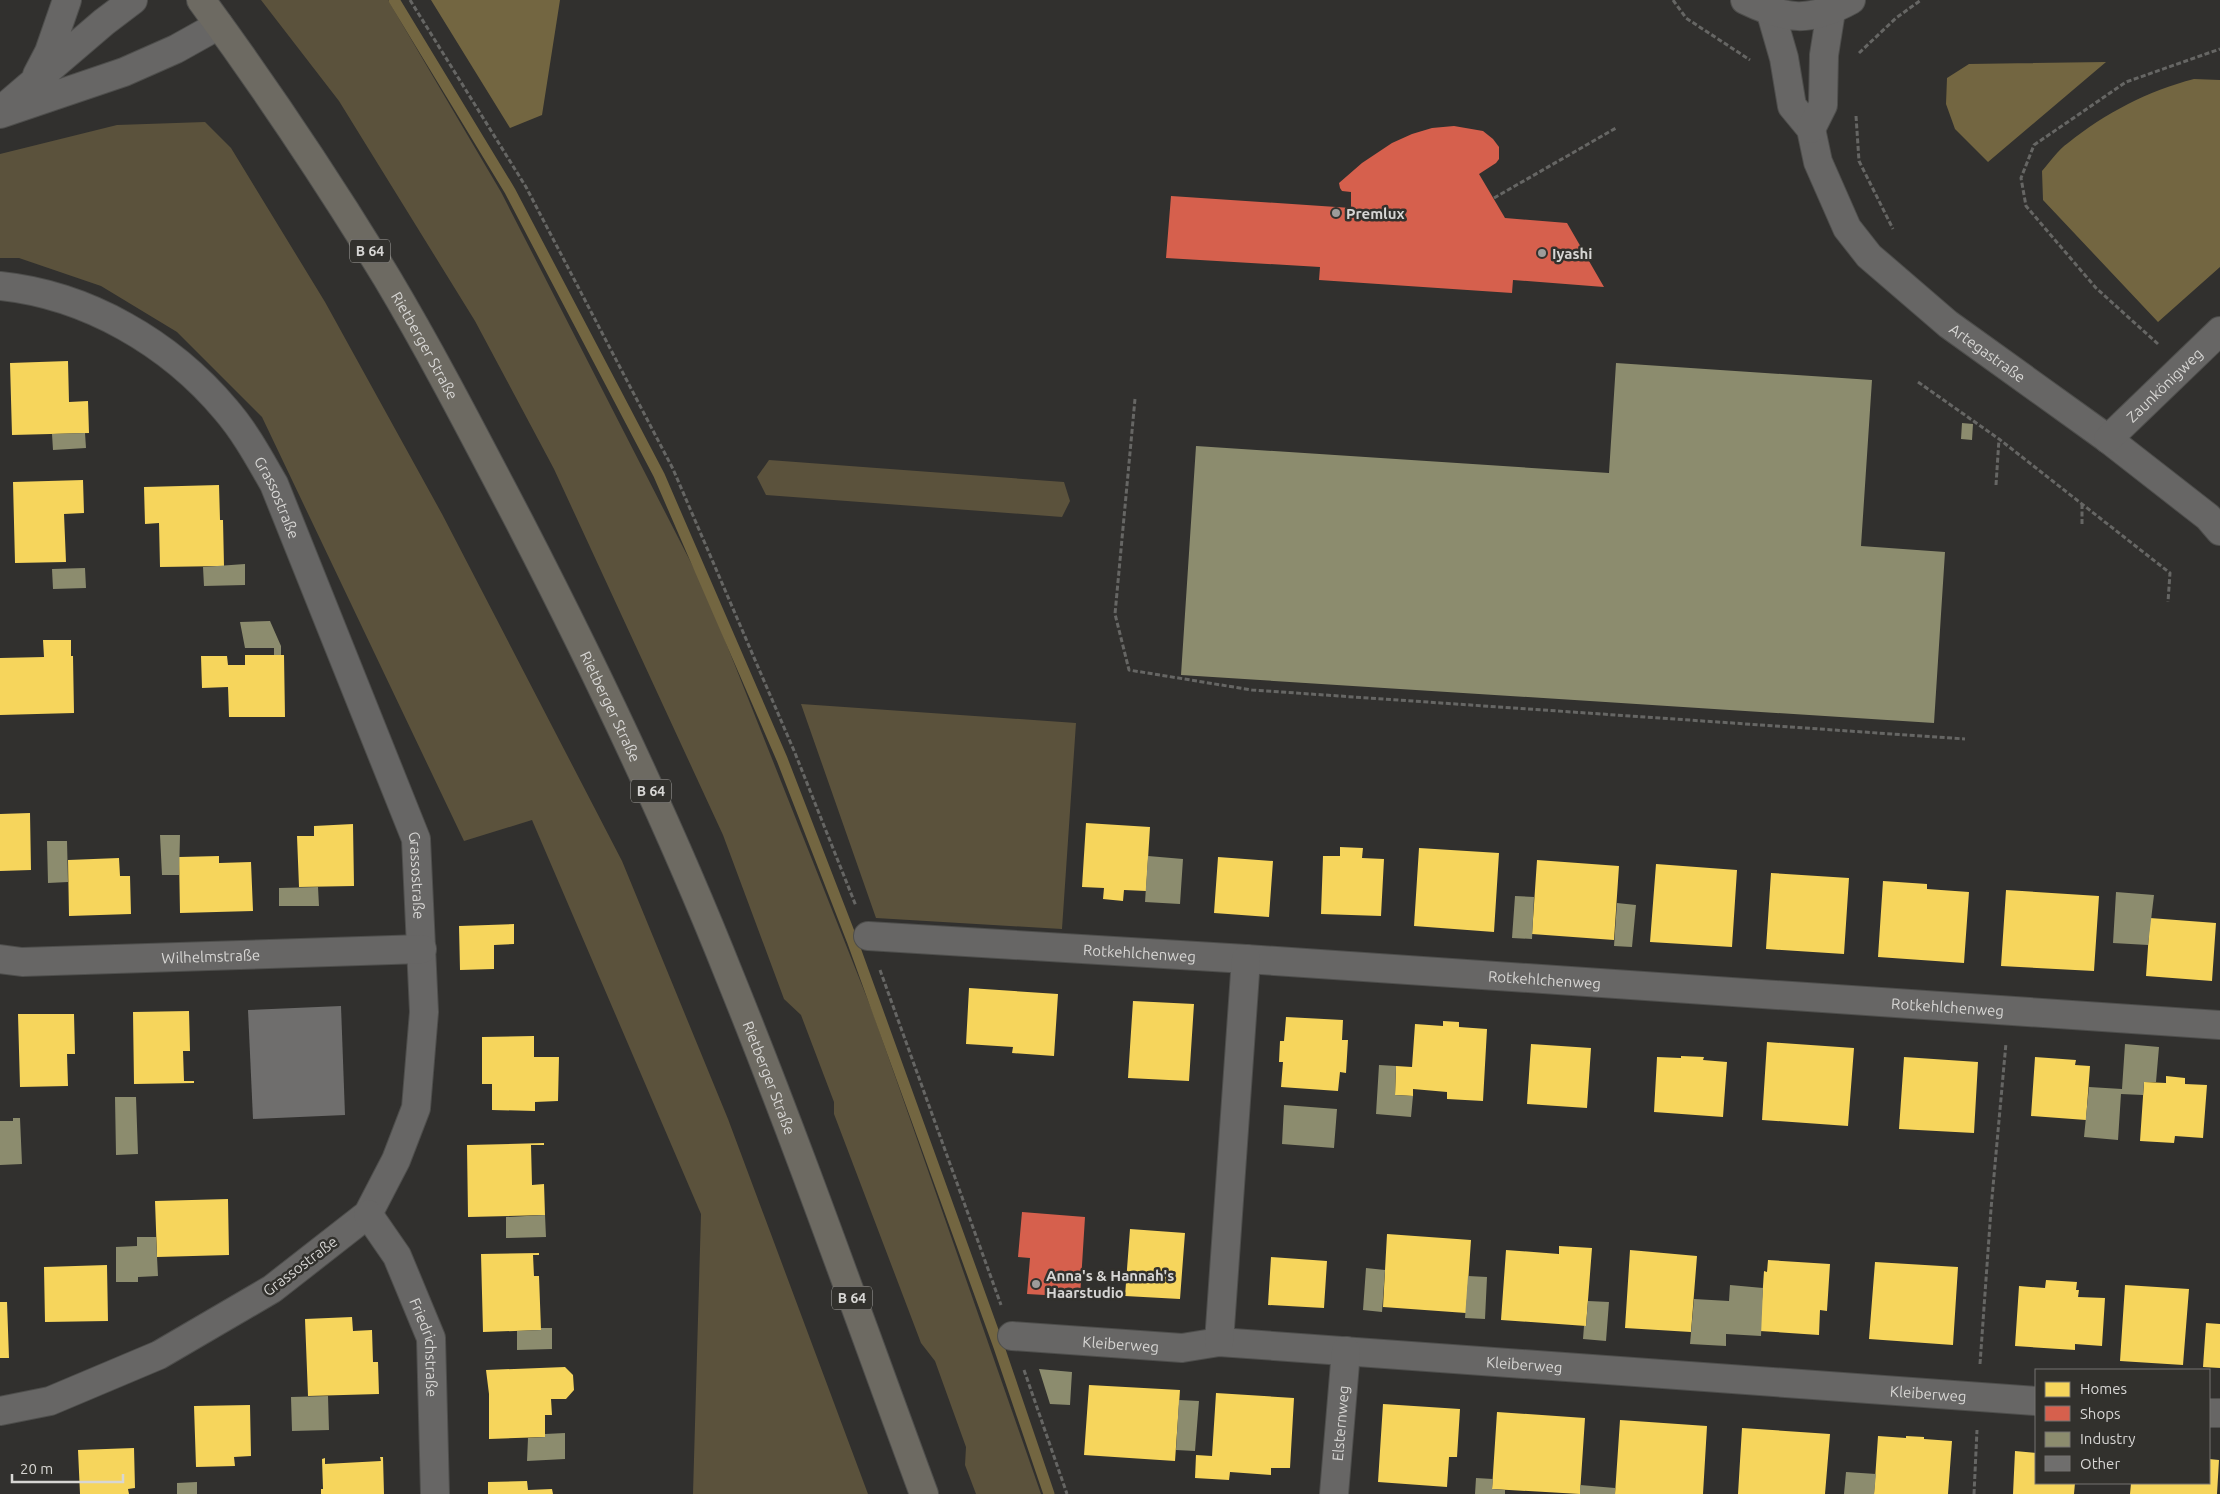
<svg xmlns="http://www.w3.org/2000/svg" width="2220" height="1494" font-family="Ubuntu,sans-serif">
<style>
.green{fill:#5b523c}
.water{fill:#736641}
.homes{fill:#f6d55c}
.shops{fill:#d6604d}
.industry{fill:#8c8c6e}
.lines{fill:none;stroke-linecap:round;stroke-linejoin:round}
.stream{stroke:#736641;stroke-width:11}
.building{fill:#6f6e6d}
.minor-casing{stroke:#4e4e4c;stroke-width:30}
.secondary-casing{stroke:#4e4e4c;stroke-width:30}
.primary-casing{stroke:#4e4e4c;stroke-width:30}
.path{stroke:#666664;stroke-width:3;stroke-dasharray:5 2.5;stroke-linecap:butt}
.minor{stroke:#676665;stroke-width:28}
.secondary{stroke:#676665;stroke-width:28}
.primary{stroke:#6d6a62;stroke-width:28}
.poi-dot{fill:#9d9c9a;stroke:#32312d;stroke-width:2}
.labels{text-anchor:middle;dominant-baseline:central;stroke-width:5;stroke-linejoin:round;paint-order:stroke}
.shield{fill:#32312d;stroke:#a6a4a2;stroke-width:1}
.shield-label{font-size:14px;font-weight:bold;fill:#d7d6d4}
.poi-label{font-size:15px;font-weight:bold;fill:#d7d6d4;stroke:#32312d;text-anchor:start}
.street-label{font-size:15px;fill:#d7d6d4;stroke:#32312d}
</style>
<rect width="100%" height="100%" fill="#31302e"/>
<path class="green" d="M261 0H388L501 192 705 590 873 1013 1041 1494H976L965 1465 966 1447 935 1361 921 1343 834 1114V1102L801 1015 784 999 723 835 554 469 475 321 339 101Z
M205 122 231 148 325 302 442 514 622 861 728 1119 868 1494H693L701 1214 532 820 464 841 262 417 177 332 101 286 19 258H0V154L117 125Z
M769 460 1064 482 1070 501 1062 517 766 495 757 477Z
M801 704 1076 723 1062 929 876 918Z"/>
<path class="water" d="M431 0H560L542 115 510 128Z
M2106 62 1988 162 1955 129 1946 104 1947 78 1969 64Z
M2194 79 2220 80V267L2158 322 2043 200 2042 171C2050 162 2058 150 2068 143 2105 113 2148 91 2194 79Z"/>
<path class="homes" d="M68 361 69 402 88 401 89 433 12 435 10 363Z
M83 480 84 513 64 514 66 562 15 563 13 482Z
M219 485 220 520H223L224 566 160 567 159 523 145 524 144 487Z
M43 640H71V656H73L74 713 0 715V658L44 657Z
M245 655H284L285 717H229L228 687 202 688 201 656H227L228 665H245Z
M30 813 31 870 0 871V814Z
M1086 823 1150 827 1146 891 1124 890 1123 901 1103 899 1104 888 1082 887Z
M353 824 354 886 299 887 297 836H314V826Z
M1340 847 1363 848 1362 858 1384 859 1381 916 1321 914 1323 856H1340Z
M1419 848 1499 853 1494 932 1414 926Z
M219 856V863L251 862 253 911 180 913 179 857Z
M1218 857 1273 861 1269 917 1214 913Z
M119 858 120 876H130L131 914 69 916 68 860Z
M1537 860 1619 866 1614 940 1532 934Z
M1656 864 1737 870 1732 947 1650 942Z
M1771 873 1849 878 1844 954 1766 949Z
M1883 881 1927 884V889L1969 892 1964 963 1878 957Z
M2006 890 2099 896 2094 971 2001 966Z
M2150 918 2216 923 2212 981 2146 976Z
M514 924V944L494 945V969L460 970 459 926Z
M969 988 1058 994 1054 1056 1012 1053 1013 1047 966 1044Z
M1133 1001 1194 1004 1189 1081 1128 1078Z
M189 1011 190 1051H183L184 1081H194V1083L134 1084 133 1012Z
M18 1014H74L75 1054H67L68 1086 20 1087Z
M1286 1017 1343 1020 1342 1040H1348L1346 1073 1340 1072 1338 1091 1281 1087 1283 1062H1279L1280 1041H1284Z
M1443 1021 1459 1022V1027L1487 1029 1483 1101 1447 1099V1092L1413 1089V1096L1395 1095 1396 1066 1412 1067 1415 1024 1443 1026Z
M534 1036V1057H559L558 1101 535 1102V1111L492 1110V1084H482V1037Z
M1767 1042 1854 1048 1848 1126 1762 1120Z
M1531 1044 1591 1048 1587 1108 1527 1104Z
M1681 1056 1704 1057 1703 1060 1727 1062 1723 1117 1654 1112 1657 1057 1681 1058Z
M1904 1057 1978 1062 1974 1133 1899 1129Z
M2035 1057 2076 1060 2075 1065 2090 1066 2086 1120 2031 1116Z
M2166 1076 2185 1078V1084L2207 1085 2203 1138 2175 1136 2174 1143 2140 1141 2144 1082 2166 1083Z
M544 1143V1145H531L532 1185 544 1184 545 1215 468 1217 467 1145Z
M228 1199 229 1255 157 1257 155 1201Z
M1130 1229 1185 1233 1180 1299 1125 1296Z
M1387 1234 1471 1240 1466 1313 1383 1307Z
M1559 1246 1592 1248 1586 1326 1501 1320 1506 1250 1559 1254Z
M1630 1250 1697 1256 1691 1332 1625 1328Z
M539 1253V1255H533L534 1276H539L541 1330 483 1332 481 1254Z
M1271 1257 1327 1261 1324 1308 1268 1305Z
M1768 1260 1830 1264 1827 1311 1820 1310 1819 1335 1760 1331 1764 1271 1767 1272Z
M1875 1262 1958 1267 1953 1345 1869 1339Z
M107 1265 108 1321 45 1322 44 1267Z
M2046 1280 2077 1282 2076 1290H2079L2078 1297 2105 1298 2102 1346 2075 1344V1350L2015 1346 2019 1286 2045 1288Z
M2125 1285 2189 1289 2183 1365 2120 1361Z
M0 1302H7L9 1358H0Z
M352 1317 353 1331 372 1330 373 1362H378L379 1394 308 1396 305 1319Z
M2206 1323 2220 1324V1368L2203 1367Z
M565 1367 573 1375 574 1390 566 1399H551L552 1415H545V1437L489 1439V1394L486 1370Z
M1089 1385 1180 1390 1175 1461 1084 1455Z
M1216 1393 1294 1398 1290 1468H1271V1475L1230 1472 1229 1480 1195 1478 1196 1455 1212 1456Z
M1383 1404 1460 1409 1457 1457H1449L1447 1487 1378 1482Z
M250 1405 251 1456 234 1457 235 1466 196 1467 194 1406Z
M1497 1412 1585 1418 1580 1494 1492 1489Z
M1620 1420 1707 1426 1703 1494H1615Z
M1742 1428 1830 1434 1825 1494H1738Z
M1878 1436 1906 1438V1436L1924 1437V1439L1952 1441 1948 1494H1874Z
M134 1448 135 1488 128 1489 129 1494H80L78 1450Z
M2015 1451 2036 1453V1483H2075L2074 1494H2013Z
M380 1457H383L384 1494H321V1489H323L322 1459 325 1458V1464L381 1461Z
M2209 1459 2219 1460 2217 1494H2130L2131 1483H2209Z
M527 1481 528 1490 552 1489 553 1494H488V1482Z"/>
<path class="shops" d="M1454 126 1483 131 1493 139 1499 147V159L1496 163 1479 174 1505 218 1567 223 1604 287 1513 280 1512 293 1319 280 1320 267 1166 258 1171 196 1351 208V192L1342 191 1340 188 1339 183 1362 163 1392 143 1412 134 1432 128Z
M1022 1212 1085 1217 1080 1297 1027 1294 1030 1258 1018 1257Z"/>
<path class="industry" d="M1616 363 1872 380 1861 546 1945 552 1934 723 1181 675 1196 446 1609 473Z
M1962 423 1973 424 1972 440 1961 439Z
M85 433 86 448 53 450 52 434Z
M245 564V585L204 586 203 567Z
M85 568 86 588 53 589 52 569Z
M270 621 281 646V655H274V648H245L240 622Z
M160 835H180L179 875H162Z
M47 841H67L68 882 48 883Z
M1148 856 1183 859 1180 904 1145 902Z
M318 887 319 906H279V888Z
M2116 892 2154 895 2148 945 2113 943Z
M1515 896 1534 897 1532 939 1512 938Z
M1617 903 1636 905 1632 947 1614 946Z
M2125 1044 2159 1047 2156 1082H2144L2143 1095 2121 1094 2118 1140 2084 1137 2089 1087 2122 1089Z
M1379 1065 1396 1066 1395 1095 1413 1096 1411 1117 1376 1114Z
M115 1097H136L138 1154 116 1155Z
M1284 1105 1337 1109 1334 1148 1282 1144Z
M13 1118H20L22 1164 0 1165V1121H13Z
M545 1215 546 1237 506 1238V1217Z
M137 1237H156L158 1276 138 1277V1282H116V1247L137 1246Z
M1366 1268 1385 1270 1382 1312 1363 1310Z
M1468 1276 1487 1277 1485 1319 1465 1318Z
M1730 1285 1763 1288 1761 1336 1726 1334V1346L1690 1344 1694 1299 1729 1301Z
M1588 1301 1609 1302 1606 1341 1583 1339 1584 1326H1586Z
M541 1328H552V1349L517 1350V1331L541 1330Z
M1039 1369 1072 1372 1070 1405 1050 1404Z
M328 1396 329 1430 292 1431 291 1397Z
M1179 1400 1199 1401 1195 1451 1176 1450Z
M565 1433V1459L527 1461 528 1438 545 1437V1434Z
M1846 1472 1876 1474 1874 1494H1844Z
M1476 1478 1493 1479 1492 1489 1505 1490V1494H1475Z
M197 1482V1494H177V1483Z
M1580 1485 1615 1488V1494H1580Z"/>
<g class="lines">
<path class="stream" d="M394 0 510 191 659 475 782 759 852 940 999 1347 1049 1494"/>
</g>
<path class="building" d="M341 1006 345 1115 253 1119 248 1010Z"/>
<g class="lines">
<g class="minor-casing">
<g id="minor">
<path id="s1" d="M1771 13 1784 58 1792 106 1811 129 1818 162 1847 228 1869 256 1948 324 2108 439 2208 517 2220 531"/>
<path d="M1811 129 1823 105 1824 55 1831 11"/>
<path id="s2" d="M0 286C87 295 170 343 226 410 245 432 259 458 274 484L416 839 424 1012 416 1108 396 1160 368 1214 272 1289 159 1355 50 1401 0 1411"/>
<path id="s3" d="M2108 439 2220 331"/>
<path id="s4" d="M868 936 1246 959 2220 1025"/>
<path id="s5" d="M0 959 22 962 422 949"/>
<path id="s6" d="M368 1214 397 1256 431 1338 435 1494"/>
<path id="s7" d="M1012 1336 1182 1348 1219 1342 2036 1401"/>
<path d="M1219 1342 1246 959"/>
<path d="M2209 1413H2220"/>
<path id="s8" d="M1334 1494 1346 1351"/>
</g>
</g>
<g class="secondary-casing">
<path id="secondary" d="M1745 0C1786 20 1810 23 1851 0
M37 75 49 52 67 0
M7 105 104 22 133 0
M0 114 124 72 176 49 219 25"/>
</g>
<g class="primary-casing">
<g id="primary">
<path id="s9" d="M201 0C267 90 329 183 387 278 434 357 476 439 519 521 596 670 668 821 730 977 799 1147 860 1321 924 1494"/>
</g>
</g>
<path class="path" d="M410 0 526 187 673 469 795 753 856 906
M1673 0 1686 18 1750 60
M1859 53 1896 18 1921 0
M1856 116 1859 161 1893 229
M1494 198 1616 128
M2158 344 2096 288 2026 206 2021 178 2034 145 2126 82 2220 49
M1918 382 1999 439 2170 573 2168 602
M1135 399 1115 614 1129 670 1252 690 1965 739
M1996 485 1999 439
M2082 524V504
M880 970 1001 1305
M1980 1364 1991 1209 2006 1043
M1024 1370 1067 1494
M1974 1494 1977 1430"/>
<use href="#minor" class="minor"/>
<use href="#secondary" class="secondary"/>
<use href="#primary" class="primary"/>
</g>
<g class="poi-dot">
<circle cx="1336" cy="213" r="5"/>
<circle cx="1542" cy="253" r="5"/>
<circle cx="1036" cy="1284" r="5"/>
</g>
<g class="labels">
<g class="shield">
<rect x="350" y="239.5" width="40" height="23" rx="4"/>
<rect x="631" y="779.5" width="40" height="23" rx="4"/>
<rect x="832" y="1286.5" width="40" height="23" rx="4"/>
</g>
<g class="shield-label">
<text x="370" y="251">B 64</text>
<text x="651" y="791">B 64</text>
<text x="852" y="1298">B 64</text>
</g>
<g class="poi-label">
<text x="1346" y="213">Premlux</text>
<text x="1552" y="253">Iyashi</text>
<text x="1046" y="1275">Anna's &amp; Hannah's<tspan x="1046" dy="17">Haarstudio</tspan></text>
</g>
<g class="street-label">
<text stroke="none"><textPath href="#s9" startOffset="412">Rietberger Straße</textPath></text>
<text stroke="none"><textPath href="#s1" startOffset="420">Artegastraße</textPath></text>
<text stroke="none"><textPath href="#s3" startOffset="78">Zaunkönigweg</textPath></text>
<text stroke="none"><textPath href="#s2" startOffset="366">Grassostraße</textPath></text>
<text stroke="none"><textPath href="#s9" startOffset="818">Rietberger Straße</textPath></text>
<text stroke="none"><textPath href="#s2" startOffset="771">Grassostraße</textPath></text>
<text stroke="none"><textPath href="#s4" startOffset="272">Rotkehlchenweg</textPath></text>
<text stroke="none"><textPath href="#s5" startOffset="211">Wilhelmstraße</textPath></text>
<text stroke="none"><textPath href="#s4" startOffset="678">Rotkehlchenweg</textPath></text>
<text stroke="none"><textPath href="#s4" startOffset="1082">Rotkehlchenweg</textPath></text>
<text stroke="none"><textPath href="#s9" startOffset="1222">Rietberger Straße</textPath></text>
<text transform="translate(300 1266) rotate(-37)">Grassostraße</text>
<text stroke="none"><textPath href="#s7" startOffset="109">Kleiberweg</textPath></text>
<text stroke="none"><textPath href="#s6" startOffset="148">Friedrichstraße</textPath></text>
<text stroke="none"><textPath href="#s7" startOffset="514">Kleiberweg</textPath></text>
<text stroke="none"><textPath href="#s7" startOffset="919">Kleiberweg</textPath></text>
<text stroke="none"><textPath href="#s8" startOffset="71">Elsternweg</textPath></text>
</g>
</g>
<rect x="2035" y="1369" width="175" height="115" fill="#32312d" stroke="#747370"/>
<rect x="2045" y="1382" width="25" height="15" fill="#f6d55c" stroke="#747370"/>
<text x="2080" y="1394" font-size="15" fill="#d7d6d4">Homes</text>
<rect x="2045" y="1406" width="25" height="15" fill="#d6604d" stroke="#747370"/>
<text x="2080" y="1419" font-size="15" fill="#d7d6d4">Shops</text>
<rect x="2045" y="1432" width="25" height="15" fill="#8c8c6e" stroke="#747370"/>
<text x="2080" y="1444" font-size="15" fill="#d7d6d4">Industry</text>
<rect x="2045" y="1456" width="25" height="15" fill="#6f6e6d" stroke="#747370"/>
<text x="2080" y="1469" font-size="15" fill="#d7d6d4">Other</text>
<path d="M12 1474v8h111v-8" fill="none" stroke="#d7d6d4" stroke-width="2.5"/>
<text x="20" y="1474" font-size="15" fill="#d7d6d4" stroke="#32312d" stroke-width="4" paint-order="stroke">20 m</text>
</svg>
